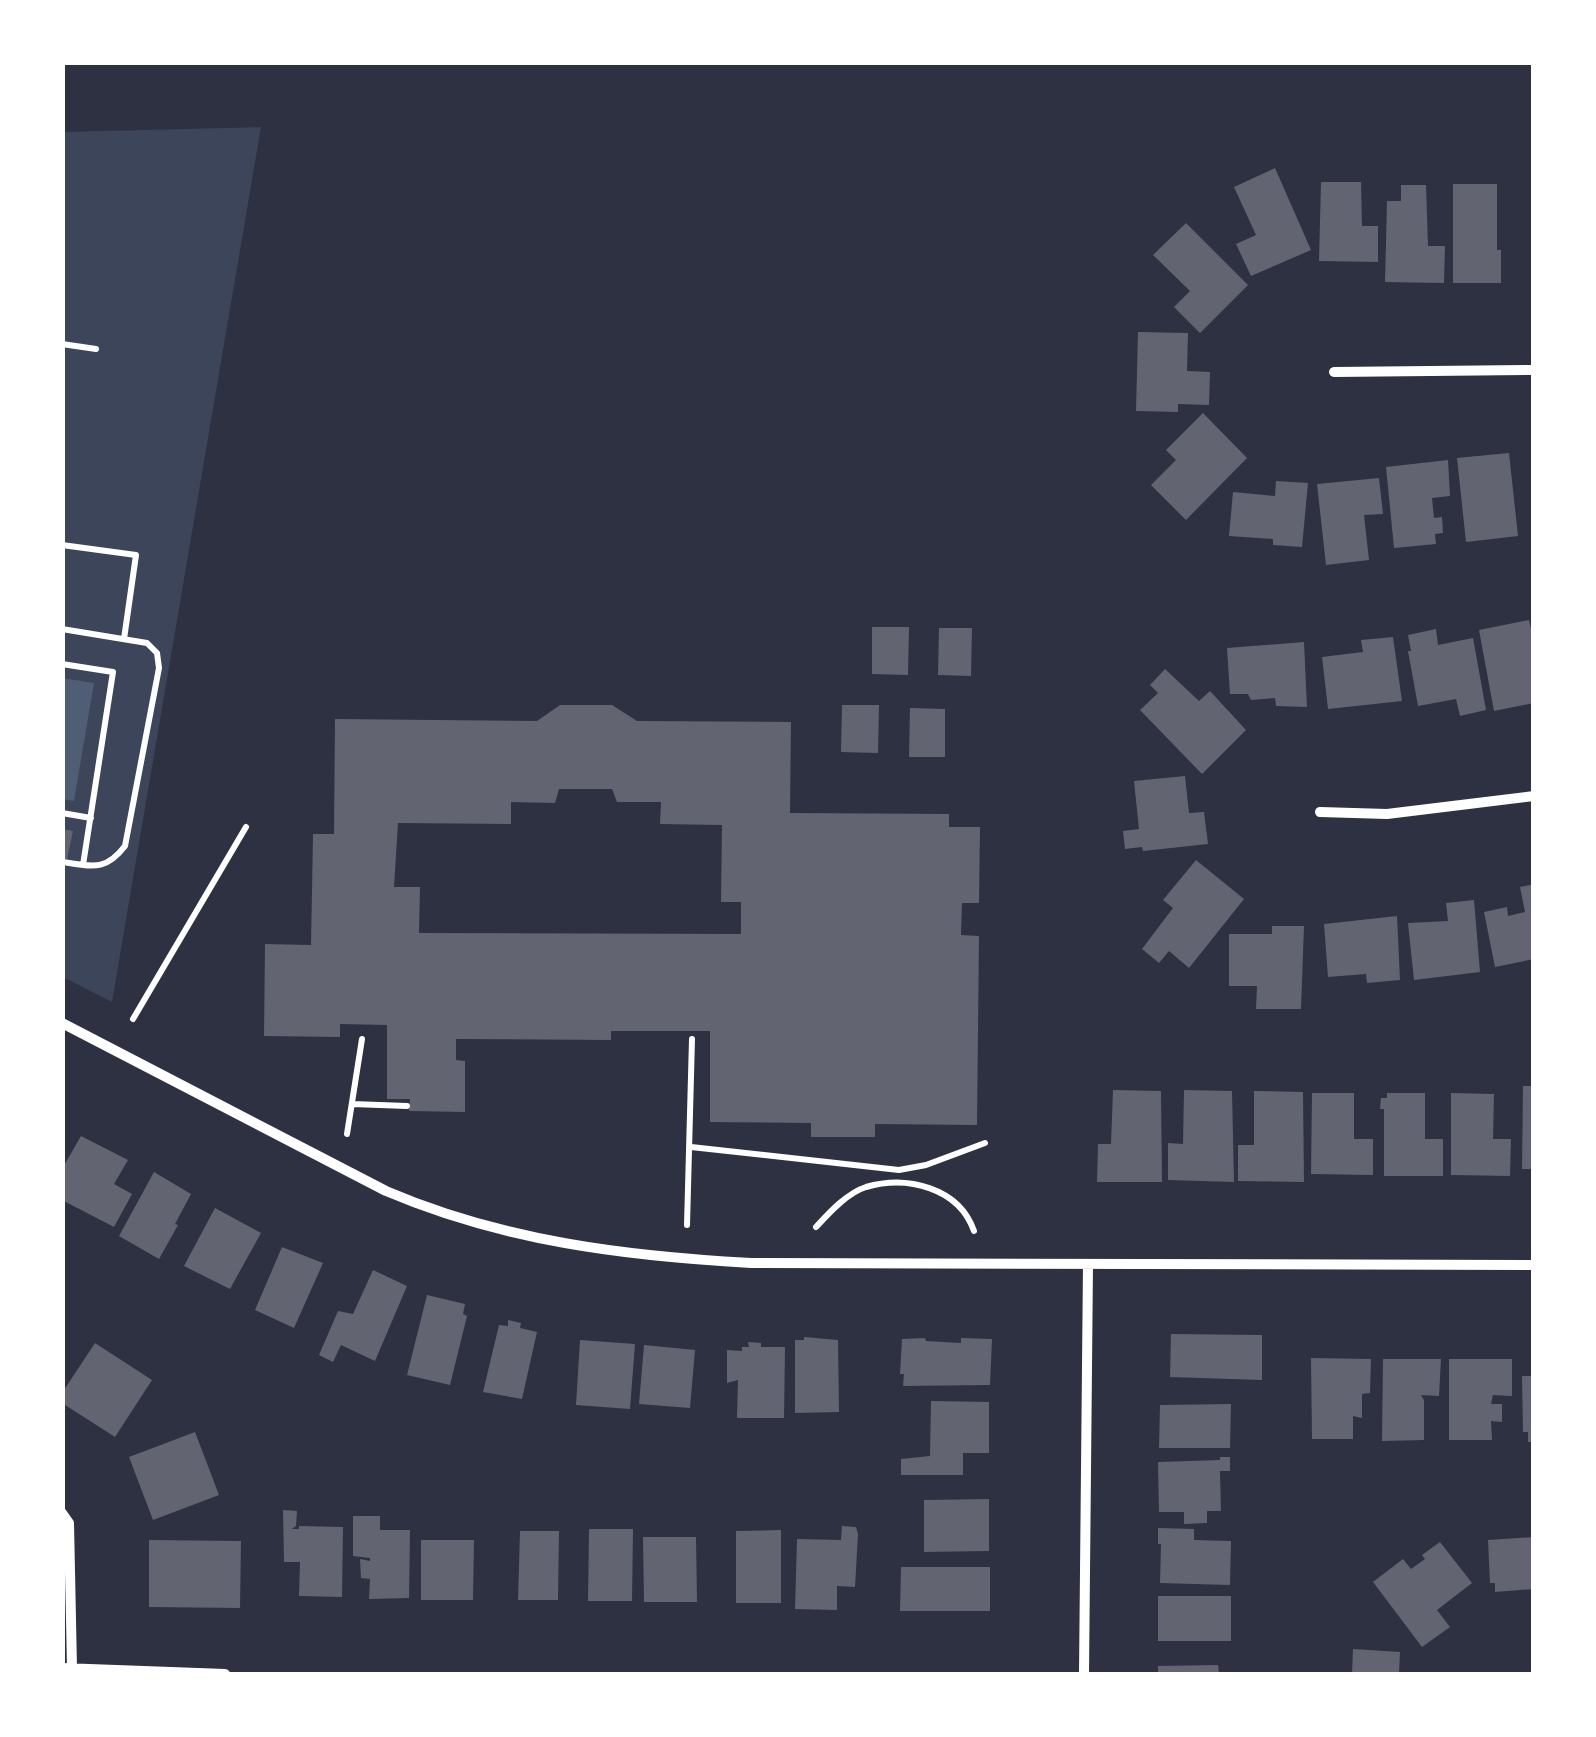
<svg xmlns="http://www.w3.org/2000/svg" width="1596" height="1737" font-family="Merriweather,serif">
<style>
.green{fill:#3c4559}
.water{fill:#4f5d75}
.building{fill:#626471;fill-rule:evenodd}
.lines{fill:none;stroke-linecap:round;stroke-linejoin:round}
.path{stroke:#fff;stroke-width:6}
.minor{stroke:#fff;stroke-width:10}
</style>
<rect width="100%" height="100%" fill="#2d3142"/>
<path class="green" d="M261 127 112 1002 63 977 62 132Z"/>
<path class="water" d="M62 678 94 683 74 801 63 799Z"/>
<path class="building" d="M1275 168 1311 250 1251 276 1236 244 1256 235 1234 187Z
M1321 182H1361L1362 226H1378V262L1319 261Z
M1453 184H1497V250H1501V283H1453Z
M1401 185H1426L1428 246H1445L1444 283 1385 282 1387 201H1401Z
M1186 223 1248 285 1200 333 1174 307 1190 291 1153 255Z
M1138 332 1188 333 1187 371 1210 372 1209 405 1178 404V412L1136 411Z
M1203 413 1247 458 1186 520 1151 485 1176 460 1166 450Z
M1509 453 1518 536 1466 542 1457 458Z
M1448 460 1450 496 1432 498 1434 518 1442 517 1443 533 1435 534 1436 544 1394 548 1386 467Z
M1379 478 1383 514 1364 515 1369 560 1326 565 1317 484Z
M1276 481 1308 483 1302 547 1273 545V539L1229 536 1233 492 1275 496Z
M1529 620 1534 642V703L1494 711 1479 630Z
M872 627H909L908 675 872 674Z
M939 628H972L971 676 938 675Z
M1436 629 1438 645 1473 638 1486 710 1460 716 1456 699 1418 706 1408 651H1411L1408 635Z
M1393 637 1402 701 1328 709 1322 657 1363 652 1361 640Z
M1304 642 1307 707 1276 706 1275 698 1251 700 1248 694H1230L1227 648Z
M1165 669 1199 701 1210 691 1246 730 1202 774 1140 710 1158 693 1150 685Z
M560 705H612L637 721 791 722 790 813 949 814V827H980L979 903H962L961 935 979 936 977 1125 875 1124V1137H811V1123L710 1122V1031H611V1040L456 1039V1060L465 1061V1112L409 1111 410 1099H387V1025L340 1024V1037L264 1036 265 944 311 945 313 834H334L335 719 537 721ZM559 789H612L617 802H661L660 824 722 825 721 902H741V934L419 933 420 887H394L398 823 511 824V802L555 803Z
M842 705H879L878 753 841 752Z
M910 708 945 709V757H909Z
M1185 776 1189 813 1204 812 1208 844 1143 851 1142 847 1125 849 1123 831 1139 829 1134 781Z
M62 829 73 831 67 859H62Z
M1196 860 1244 899 1189 968 1169 951 1159 963 1142 949 1173 908 1163 900Z
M1534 884V959L1495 967 1484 912 1507 907 1508 916 1525 912 1520 887Z
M1474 900 1480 972 1414 980 1408 923 1448 921 1446 903Z
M1397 916 1400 980 1367 983 1366 974 1328 977 1324 924Z
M1272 926H1304L1301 1009H1256L1257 986H1229V934H1272Z
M1523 1086H1534V1169H1522Z
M1113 1090 1161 1091 1162 1182H1097L1098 1144H1111Z
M1184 1090 1232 1091 1234 1182 1168 1180V1143L1183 1144Z
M1254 1091 1303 1092 1304 1182 1238 1181V1145H1254Z
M1312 1093H1354V1139H1373V1175L1311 1174Z
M1387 1093H1425V1139H1443V1176H1384V1109H1380L1381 1098H1387Z
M1451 1093 1494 1094 1493 1139H1511L1510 1176 1451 1175Z
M81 1136 128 1160 114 1184 132 1194 114 1227 62 1200V1169Z
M154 1172 191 1194 175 1224 178 1225 159 1259 119 1236Z
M215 1208 261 1233 230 1289 184 1266Z
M282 1247 323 1263 294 1328 255 1310Z
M373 1270 407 1286 375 1361 341 1345 333 1362 319 1355 338 1311 353 1314Z
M427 1295 465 1304 463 1314 467 1316 450 1385 407 1375Z
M508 1320 521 1323 520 1328 537 1332 522 1399 483 1392 499 1325 508 1326Z
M1171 1334 1262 1335V1380L1170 1377Z
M804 1337 838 1340 839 1412 795 1413V1340H804Z
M925 1338 926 1341 961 1343V1338L992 1339 990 1385 903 1386 904 1374H900L902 1339Z
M580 1340 635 1344 630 1409 576 1405Z
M748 1342 761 1343V1347H785L784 1418H737L738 1380 727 1383V1350L742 1351V1347H749Z
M95 1343 152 1380 115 1437 62 1403V1393Z
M644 1345 695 1350 690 1408 639 1404Z
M1311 1358 1371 1359 1370 1393 1362 1394V1418L1353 1416V1439H1312Z
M1383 1359H1441L1439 1396 1421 1395 1424 1400V1440L1382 1441Z
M1449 1359H1512V1396L1493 1395 1491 1404H1502V1422L1491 1421 1492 1440H1449Z
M1522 1376H1534V1442H1528V1432H1523Z
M931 1401 989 1402V1453H963V1475H901V1459L930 1456Z
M1231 1404 1230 1448H1159L1160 1405Z
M195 1432 219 1495 153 1520 129 1457Z
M1220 1457H1230V1471H1220L1221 1511H1207V1523L1184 1524V1512H1159L1158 1462 1220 1460Z
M989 1499V1551L924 1552V1500Z
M283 1510 297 1511 296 1526 292 1529H299V1526L343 1527 342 1597 299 1596 300 1562H284Z
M353 1516H380V1530H410L409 1598 369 1599 370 1579 361 1578 360 1559 370 1561V1558L353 1556Z
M842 1526 856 1527 858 1534 855 1587 837 1586V1610L795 1609 797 1539 841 1540Z
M1158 1528 1194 1529V1540L1231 1541 1230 1585 1160 1583 1161 1544H1158Z
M589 1529H633L632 1601H588Z
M781 1530V1603H736V1531Z
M520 1531H559L558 1600H518Z
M643 1537H696L697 1602H644Z
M1534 1537V1589L1495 1592V1583H1490L1488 1540Z
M149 1540 241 1541 240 1608 149 1607Z
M421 1540H474L473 1600H421Z
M1440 1542 1472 1583 1437 1610 1450 1627 1422 1647 1373 1582 1403 1559 1411 1569 1425 1559 1422 1555Z
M901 1567H990V1611H900Z
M1158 1596H1231V1641H1158Z
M1353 1649 1400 1652 1399 1674H1352Z
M1218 1665 1219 1674H1158V1666Z"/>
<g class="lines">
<path class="path" d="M62 344 96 349
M62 545 136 555 124 639
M62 629 147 643 157 653 159 668 125 846C105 872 92 866 62 862
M62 664 113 672 83 865
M62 813 91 818
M133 1019 246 827
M352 1104 407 1106
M347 1134 362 1039
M691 1147 899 1170 926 1165 985 1143
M687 1225 692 1039
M816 1227C829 1213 847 1193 866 1187 908 1175 959 1188 974 1231"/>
<path class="minor" d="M1334 372 1534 370
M1320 812 1387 814 1534 796
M62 1023 386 1191C503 1241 625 1256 751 1263L1534 1265
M62 1513 69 1523 72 1668
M62 1668 225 1674
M1084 1674 1088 1264"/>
</g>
<rect width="1596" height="1737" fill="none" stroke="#ffffff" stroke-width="130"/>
</svg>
